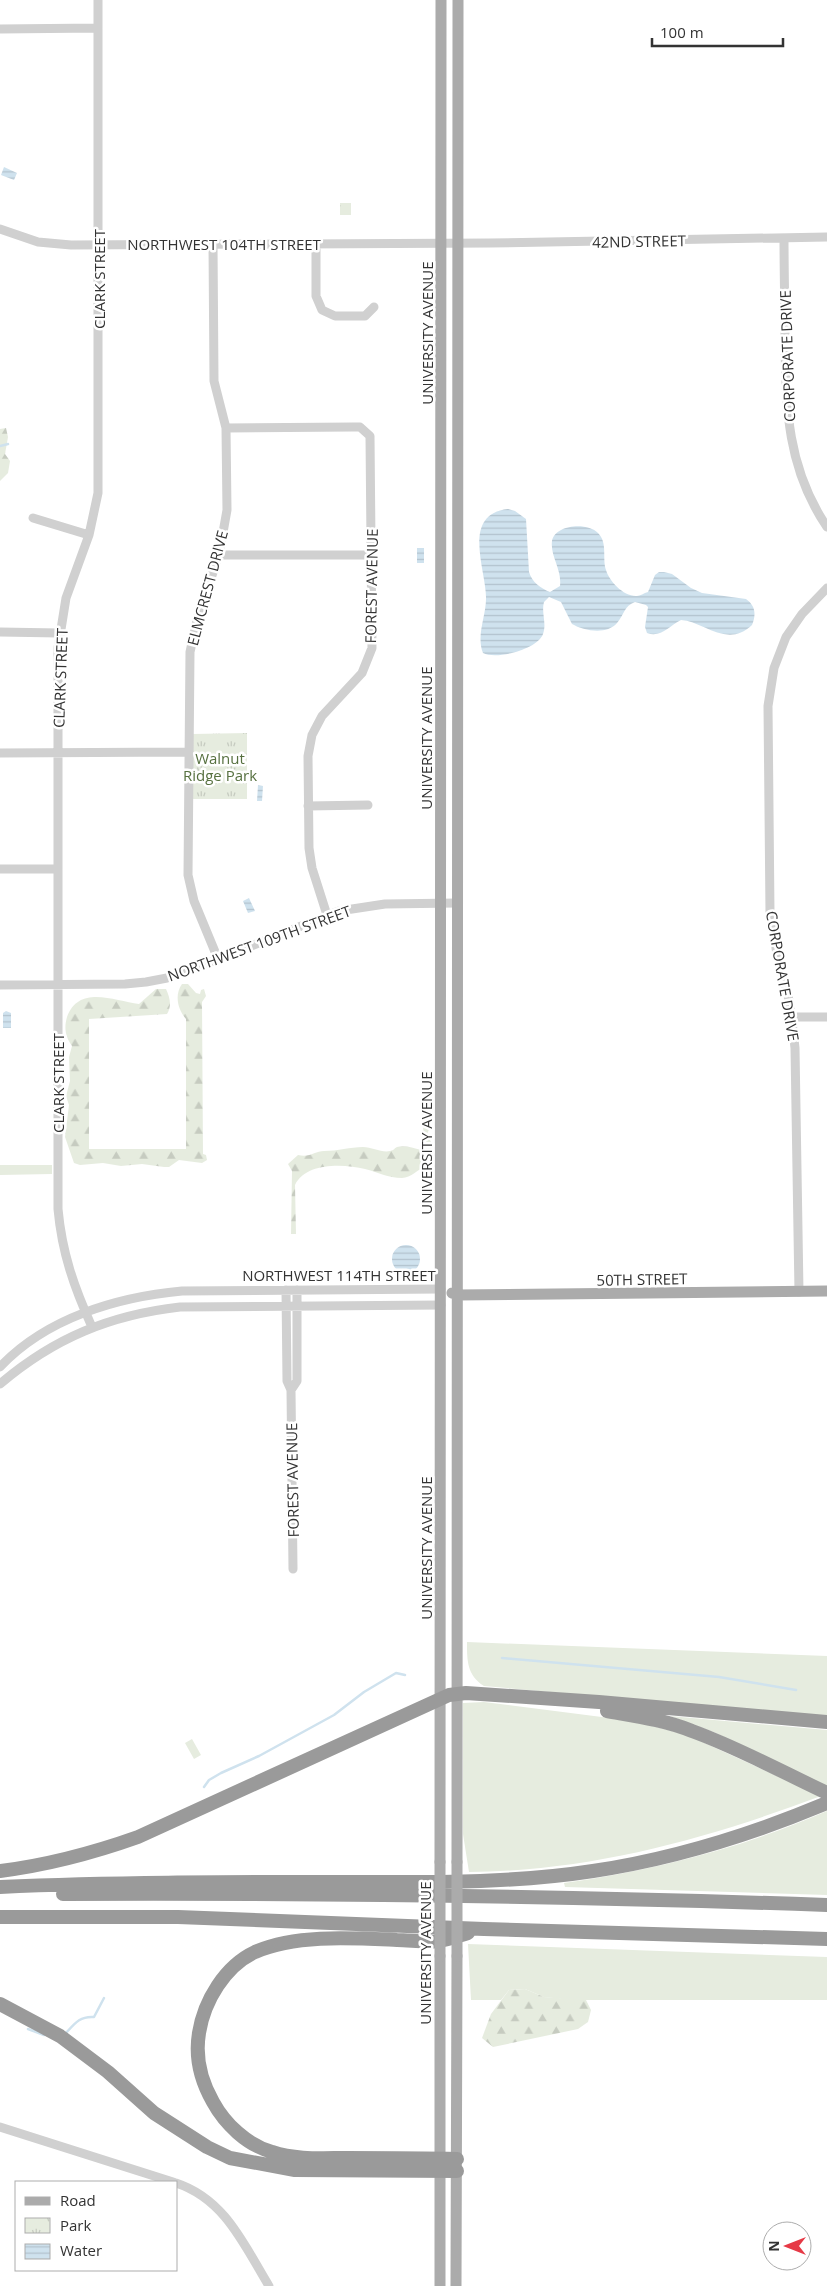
<svg xmlns="http://www.w3.org/2000/svg" width="827" height="2286" font-family="'Open Sans',sans-serif">
<style>
.grass{fill:#e6ecdf}
.forest{fill:url(#forest-firs)}
.park{fill:url(#park-tufts)}
.water{fill:url(#water-rules)}
.lines{fill:none;stroke-linecap:round;stroke-linejoin:round}
.stream{stroke:#cfe2ee;stroke-width:2.5}
.minor{stroke:#d0d0d0;stroke-width:9}
.major{stroke:#ababab;stroke-width:11}
.highway{stroke:#9a9a9a;stroke-width:14}
.major-bridge{stroke:#ababab;stroke-width:11}
.labels{text-anchor:middle;dominant-baseline:central;stroke-width:5;stroke-linejoin:round;paint-order:stroke}
.street-label{font-size:15px;fill:#333;stroke:#fff}
.park-label{font-size:15px;fill:#56703f;stroke:#fff}
</style>
<defs>
<pattern id="forest-firs" width="22" height="20" patternUnits="userSpaceOnUse" patternTransform="scale(1.25)"><rect width="22" height="20" fill="#e6ecdf"/><path d="M5 1l3.5 6h-7zM16 11l3.5 6h-7z" fill="#c6cbc0"/></pattern>
<pattern id="park-tufts" width="24" height="20" patternUnits="userSpaceOnUse" patternTransform="scale(1.25)"><rect width="24" height="20" fill="#e6ecdf"/><path d="M3 7l-1-3M5 7V3M7 7l1-3M15 17l-1-3M17 17v-4M19 17l1-3" fill="none" stroke="#c6cbc0"/></pattern>
<pattern id="water-rules" width="6" height="5" patternUnits="userSpaceOnUse" patternTransform="scale(1.25)"><rect width="6" height="5" fill="#cfe2ee"/><path d="M0 2.5h6" fill="none" stroke="#b2c2cd"/></pattern>
</defs>
<rect width="100%" height="100%" fill="#fff"/>
<path class="grass" d="M0 1165H52V1174L0 1175Z
M467 1642 827 1656V1717L484 1686C467 1675 467 1661 467 1642Z
M484 1702 633 1721 687 1735 821 1796C707 1839 591 1871 469 1872L463 1834V1703Z
M670 1716 827 1730V1787L716 1733Z
M192 1739 201 1755 194 1759 185 1743Z
M827 1811V1895L565 1887 564 1883C655 1870 742 1848 827 1811Z
M468 1944 827 1957V2000H571L544 1997 525 1989 509 1990 501 2000H471Z"/>
<path class="forest" d="M6 428 8 437 5 454 10 461 8 473 0 481V429Z
M182 984H188L196 993 200 994 201 990 204 989 206 996 202 1002 203 1154 206 1155 207 1160 202 1163 179 1160 169 1167H164L142 1164 121 1166 103 1163 80 1165 74 1163 65 1137 69 1105 66 1096 70 1081 69 1057 72 1046C65 1036 64 1028 67 1017 79 984 115 1001 139 1004L156 989H166C170 998 172 1006 167 1014L89 1019V1149H186V1019C178 1010 174 995 182 984Z
M426 1103 429 1105 431 1110 428 1117 430 1126 427 1135C434 1143 432 1155 428 1165 418 1169 411 1178 402 1178 388 1178 378 1172 365 1169 344 1164 306 1162 295 1185L296 1234H291L292 1171 288 1164 298 1155C310 1158 315 1151 324 1151 338 1151 350 1147 363 1147 372 1147 382 1153 390 1151 395 1150 393 1149 397 1147 405 1145 413 1148 421 1150L424 1145 422 1105Z
M525 1989 544 1997 586 2000 591 2010 588 2022 578 2029 493 2047 482 2038 491 2014 509 1990Z"/>
<path class="park" d="M340 203H351V215H340Z
M247 733V799H193V734Z"/>
<path class="water" d="M4 167 17 173 14 180 1 175Z
M508 509 515 511 526 519 529 572C532 582 540 588 550 592L560 586C562 569 550 556 552 541 555 524 588 522 598 533 608 543 602 558 606 570 609 581 624 597 637 596 640 596 644 593 648 592L655 575 659 572H664L672 574 691 588 702 593 746 599C756 606 756 615 752 625 727 649 703 621 681 620 669 626 661 638 647 633L645 627 648 607 646 605 635 602C624 606 624 615 617 623 607 635 584 631 572 624L561 602 549 597 544 602C541 613 547 623 543 634 538 649 497 660 483 653 476 636 486 616 486 599 487 572 460 514 508 509Z
M417 548H424V563H417Z
M258 785 263 786 262 801H257Z
M249 898 255 911 248 913 243 901Z
M6 1011 11 1013V1028H3V1013Z
M392 1259a14 14 0 1 1 28 0a14 14 0 1 1-28 0Z"/>
<g class="lines">
<path class="stream" d="M0 446 8 444
M502 1658 719 1677 796 1690
M204 1787 209 1780 221 1773 259 1756 334 1715 364 1692 396 1673 405 1675
M28 2029 44 2035
M66 2033C75 2023 80 2016 94 2017L104 1998"/>
<path class="minor" d="M0 29 98 28
M0 229 38 242 71 245 490 243 827 237
M784 238C784 272 785 307 785 341 786 409 787 468 827 527
M316 243V296L322 310 335 316H365L374 307
M213 244 214 381 226 428 227 510 219 555 198 616 190 652 188 875 194 901 218 959
M226 428 353 427H360L370 436 372 648 362 673 322 716 312 735 308 756 309 848 312 868 327 915
M33 518 89 535
M219 555H372
M0 632 59 633
M0 753 188 752
M308 806 368 805
M0 869H58
M0 985 125 984 146 982 167 978 201 966 339 911 385 904 457 903
M793 1017H827
M286 1290 287 1381 291 1390 293 1569
M799 1292 795 1048 790 1004 777 954 770 913 768 706 774 668 786 637 802 614 827 588
M92 1327C74 1287 62 1253 58 1209V648L66 598 89 535 98 493V0
M0 1367C46 1318 117 1297 182 1291L441 1289
M0 1384C54 1338 110 1315 180 1307L441 1305
M291 1390 297 1381V1290
M0 2127 173 2182
M176 2183C225 2199 244 2245 269 2286"/>
<path class="major" d="M452 1293 458 1295 827 1291
M440 1862 441 0
M457 1862 458 0
M440 2286V1956
M456 2286 457 1956"/>
<path class="highway" d="M607 1711C635 1716 665 1720 692 1731 739 1748 782 1772 827 1793
M0 1871C48 1865 93 1853 138 1837L449 1695 466 1693 599 1702 827 1722
M0 1887C112 1882 224 1882 337 1882 422 1882 509 1884 593 1871 673 1859 753 1834 827 1803
M63 1894C318 1893 572 1896 827 1905
M0 1917H178L484 1929 827 1939
M0 2004 60 2036 108 2072 154 2113 207 2147 230 2158 295 2170 457 2171
M457 2159C420 2158 384 2158 347 2158 322 2158 296 2160 272 2152 247 2145 225 2124 213 2102 201 2081 195 2057 199 2033 204 2001 225 1966 255 1952 296 1934 353 1938 397 1940 410 1940 425 1943 438 1941 448 1940 458 1936 468 1933"/>
<path class="major-bridge" d="M457 1862V1956
M440 1956V1862"/>
</g>
<g class="labels">
<g class="street-label">
<text transform="translate(639 241) rotate(-1)">42ND STREET</text>
<text x="224" y="244">NORTHWEST 104TH STREET</text>
<text transform="translate(99 279) rotate(-90)">CLARK STREET</text>
<text transform="translate(427 333) rotate(-90)">UNIVERSITY AVENUE</text>
<text transform="translate(787 356) rotate(-92)">CORPORATE DRIVE</text>
<text transform="translate(371 586) rotate(-89)">FOREST AVENUE</text>
<text transform="translate(207 588) rotate(-75)">ELMCREST DRIVE</text>
<text transform="translate(60 678) rotate(-88)">CLARK STREET</text>
<text transform="translate(426 738) rotate(-90)">UNIVERSITY AVENUE</text>
<text transform="translate(259 943) rotate(-20)">NORTHWEST 109TH STREET</text>
<text transform="translate(783 976) rotate(80)">CORPORATE DRIVE</text>
<text transform="translate(58 1083) rotate(-90)">CLARK STREET</text>
<text transform="translate(426 1143) rotate(-90)">UNIVERSITY AVENUE</text>
<text x="339" y="1275">NORTHWEST 114TH STREET</text>
<text transform="translate(642 1279) rotate(-1)">50TH STREET</text>
<text transform="translate(292 1480) rotate(-91)">FOREST AVENUE</text>
<text transform="translate(426 1548) rotate(-90)">UNIVERSITY AVENUE</text>
<text transform="translate(425 1953) rotate(-90)">UNIVERSITY AVENUE</text>
</g>
<g class="park-label">
<text x="220" y="758">Walnut<tspan x="220" dy="17">Ridge Park</tspan></text>
</g>
</g>
<rect x="15" y="2181" width="162" height="90" fill="#ffffff" stroke="#adadad"/>
<rect x="25" y="2197" width="25" height="8" fill="#ababab" stroke="#adadad"/>
<text x="60" y="2206" font-size="15" fill="#333333">Road</text>
<rect x="25" y="2218" width="25" height="15" fill="url(#park-tufts)" stroke="#adadad"/>
<text x="60" y="2231" font-size="15" fill="#333333">Park</text>
<rect x="25" y="2244" width="25" height="15" fill="url(#water-rules)" stroke="#adadad"/>
<text x="60" y="2256" font-size="15" fill="#333333">Water</text>
<g transform="translate(787 2246) rotate(270)"><circle r="24" fill="#ffffff" stroke="#adadad"/>
<path d="M0-4L9 19L0 12L-9 19Z" fill="#e63946"/>
<text y="-8" font-size="14" font-weight="bold" text-anchor="middle" fill="#333333">N</text>
</g>
<path d="M652 38v8h131v-8" fill="none" stroke="#333333" stroke-width="2.5"/>
<text x="660" y="38" font-size="15" fill="#333333" stroke="#ffffff" stroke-width="4" paint-order="stroke">100 m</text>
</svg>
